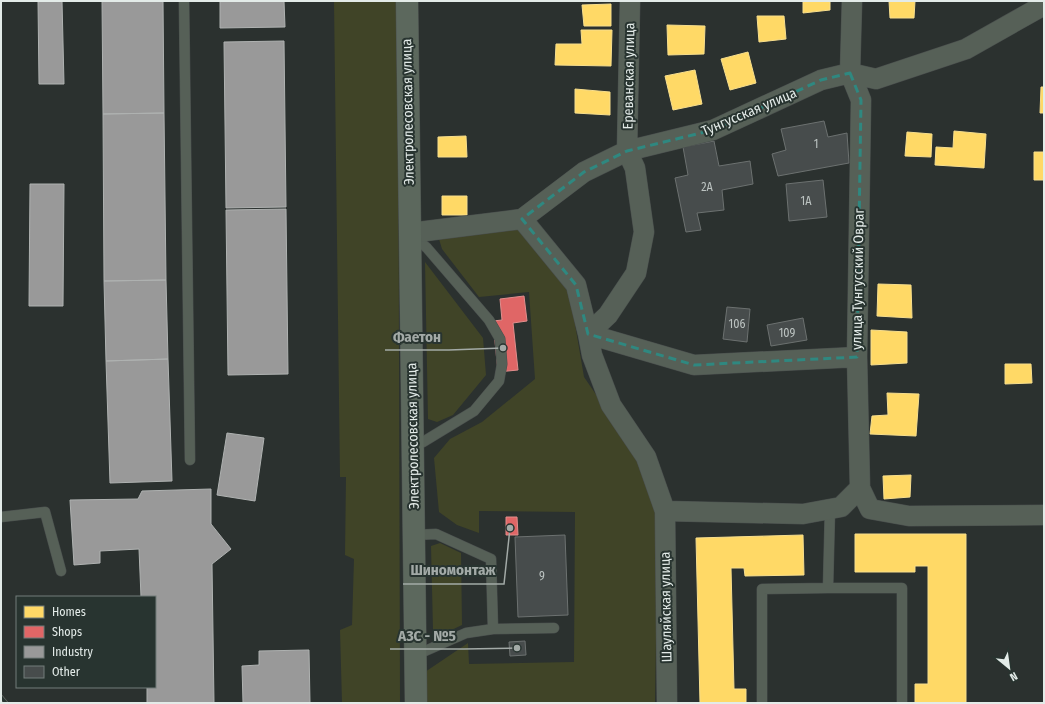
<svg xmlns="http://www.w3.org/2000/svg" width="1045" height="704" font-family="'Fira Sans Condensed',sans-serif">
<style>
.green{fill:#404427}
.homes{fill:#ffd966;stroke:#f7de8d}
.shops{fill:#e06666;stroke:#e18e8d}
.industry{fill:#999;stroke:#afb2b1}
.building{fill:#474c4c;stroke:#6c7170}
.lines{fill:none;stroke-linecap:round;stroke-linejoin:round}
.service-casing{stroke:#494e4d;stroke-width:11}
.minor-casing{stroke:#494e4d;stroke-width:21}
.primary-casing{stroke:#494e4d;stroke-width:23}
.service{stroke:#566057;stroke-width:10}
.minor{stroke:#566057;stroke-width:20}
.primary{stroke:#5c685d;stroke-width:22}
.rail-casing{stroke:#616762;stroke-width:4.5}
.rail{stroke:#283430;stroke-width:3;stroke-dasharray:9;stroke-linecap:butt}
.marked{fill:none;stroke:#2f8880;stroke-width:3;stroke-dasharray:8 5;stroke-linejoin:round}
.labels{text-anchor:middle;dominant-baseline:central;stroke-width:4;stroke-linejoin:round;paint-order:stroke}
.number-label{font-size:12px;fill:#bcc3c1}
.street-label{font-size:14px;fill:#e3ebe8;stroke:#283430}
.leader{fill:none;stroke:#a3aaa7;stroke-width:1.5}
.callout-dot{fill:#a3aaa7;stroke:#283430;stroke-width:1.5}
.callout-label{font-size:15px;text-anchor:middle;font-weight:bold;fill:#a3aaa7;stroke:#283430;stroke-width:4;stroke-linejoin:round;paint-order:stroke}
</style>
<rect width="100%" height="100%" fill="#2b312f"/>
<path class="green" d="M334 1H398L400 703H342L340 630 352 625 354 559 345 555 346 477H340Z
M522 227 569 289 584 377 641 460 658 512 655 703H426L425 672 468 643 469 664 574 662 575 512 479 511V533L457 525 439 512 434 458 450 439 482 422 535 379 529 292 479 297 442 249 439 239Z
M425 262 483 338 486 375 453 415 437 422 428 419Z
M440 543 461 553 462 625 441 635 433 630 431 546Z"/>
<path class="homes" d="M803 1H830V10L803 13Z
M889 1H915L914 18H890Z
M611 4V26H584L582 5Z
M757 16H784L786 39 759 42Z
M667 25 705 26 704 54 668 55Z
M581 30H612L611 66 555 65 556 44H582Z
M748 52 756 83 730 90 721 59Z
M695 70 702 104 673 110 665 76Z
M1041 87H1044V113H1040Z
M575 89 610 92V115L575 113Z
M954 131 986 134 984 168 935 165 936 147 953 148Z
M907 132 932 134 931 157 905 156Z
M466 136 467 157H438V137Z
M1034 152H1044V180H1034Z
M442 196H467V215H442Z
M878 284 911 285 912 318 877 316Z
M871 330 907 332V363L871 365Z
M1005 364H1031L1032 383 1005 384Z
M887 393 919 394 916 436 870 434 872 416 888 415Z
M911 475 910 497 884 499 883 476Z
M855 534H966V703H915V684H928V566H915V572H855Z
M803 535 804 575 745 576 744 568H731L734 689H746V703H700L696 538Z"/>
<path class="shops" d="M524 296 527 321 513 323 518 370 498 372 493 321 502 320 500 299Z
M506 517H517L518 535H506Z"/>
<path class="industry" d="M38 1H62L64 84H39Z
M102 1H163L164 113 103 114Z
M220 1H284L285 27 220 28Z
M284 41 286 207 226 208 224 42Z
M164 113 166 280 104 281 103 114Z
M30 184H64L63 306H29Z
M286 209 288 374 228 375 226 210Z
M166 280 168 359 106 361 104 281Z
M168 359 172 481 110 483 106 361Z
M227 433 264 438 255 501 217 495Z
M211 489V524L231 549 212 564 214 703H147V687H155V597H141L139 549 100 551V563L74 565 70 500 138 499 142 491Z
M309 650 310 703H243L242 666 259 665V651Z"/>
<path class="building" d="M824 121 828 137 847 133 849 163 778 176 772 154 786 150 781 129Z
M714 141 719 166 750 161 753 184 722 190 724 210 697 213 701 230 686 232 675 178 688 175 683 147Z
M823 180 827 217 789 221 786 184Z
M727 307 750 309 747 342 723 339Z
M803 318 807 340 771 346 767 325Z
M565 535 568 615 518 617 515 537Z
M525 641 526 655 510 656 509 642Z"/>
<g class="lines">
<g class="service-casing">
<path id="service" d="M184 1 190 460
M411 234 427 248 489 320 500 339 502 364 499 381 474 411 423 442 413 444
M830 509 828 588H902V703
M1 517 45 512 61 571
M414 535 436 534 491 559 493 629 466 633 416 655
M493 629 554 628
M762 703V589L828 588"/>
</g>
<g class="minor-casing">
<path id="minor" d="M630 1 627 151 635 168 644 232 636 273 608 315 588 334 592 355 611 405 646 457 665 511 667 703
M852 1 850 73 861 100 857 357 860 488
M522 219 576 285 588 334 694 365 857 357
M410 233 522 219 584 172 627 151 713 130 821 80 850 73 876 79 966 49 1044 5
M665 511 803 514 841 507 860 488 870 509 909 516 1044 515"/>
</g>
<g class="primary-casing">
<path id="primary" d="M407 1 416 703"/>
</g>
<use href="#service" class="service"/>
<use href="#minor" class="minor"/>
<use href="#primary" class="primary"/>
<g class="rail-casing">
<path id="rail" d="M1 697 6 703"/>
</g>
<use href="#rail" class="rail"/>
</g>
<path class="marked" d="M850 73 861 100 857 357 694 365 588 334 576 285 522 219 584 172 627 151 713 130 821 80Z"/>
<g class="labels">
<g class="number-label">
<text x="816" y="144">1</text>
<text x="707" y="187">2А</text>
<text x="806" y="201">1А</text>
<text x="737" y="324">106</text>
<text x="787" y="333">109</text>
<text x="542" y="576">9</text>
</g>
<g class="street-label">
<text transform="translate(629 76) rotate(-89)">Ереванская улица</text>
<text transform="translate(408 112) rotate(-91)">Электролесовская улица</text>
<text transform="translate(749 112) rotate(-23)">Тунгусская улица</text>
<text transform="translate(858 279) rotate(-89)">улица Тунгусский Овраг</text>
<text transform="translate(413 436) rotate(-91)">Электролесовская улица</text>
<text transform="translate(666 607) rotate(-91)">Шауляйская улица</text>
</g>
</g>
<path class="leader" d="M503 348L449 350H385M510 528L504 584H403M517 648L464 649H390"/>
<g class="callout-dot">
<circle cx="503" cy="348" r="4"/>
<circle cx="510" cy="528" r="4"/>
<circle cx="517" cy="648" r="4"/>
</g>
<g class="callout-label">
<text x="417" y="342">Фаетон</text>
<text x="453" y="575">Шиномонтаж</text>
<text x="427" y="641">АЗС - №5</text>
</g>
<rect width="1045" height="704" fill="none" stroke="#e3ebe8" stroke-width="4"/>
<rect x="16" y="596" width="140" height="92" fill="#283430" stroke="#737d7a"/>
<rect x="24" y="606" width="20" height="12" fill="#ffd966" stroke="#737d7a"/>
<text x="52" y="616" font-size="12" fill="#e3ebe8">Homes</text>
<rect x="24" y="626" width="20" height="12" fill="#e06666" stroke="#737d7a"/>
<text x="52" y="636" font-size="12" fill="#e3ebe8">Shops</text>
<rect x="24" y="646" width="20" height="12" fill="#999999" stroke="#737d7a"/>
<text x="52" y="656" font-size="12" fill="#e3ebe8">Industry</text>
<rect x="24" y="666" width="20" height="12" fill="#474c4c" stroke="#737d7a"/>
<text x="52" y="676" font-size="12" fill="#e3ebe8">Other</text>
<g transform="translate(1009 668) rotate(151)" stroke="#283430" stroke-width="3" paint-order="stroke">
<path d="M0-3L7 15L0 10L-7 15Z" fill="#e3ebe8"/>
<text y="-6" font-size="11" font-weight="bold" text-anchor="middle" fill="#e3ebe8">N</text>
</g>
</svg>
